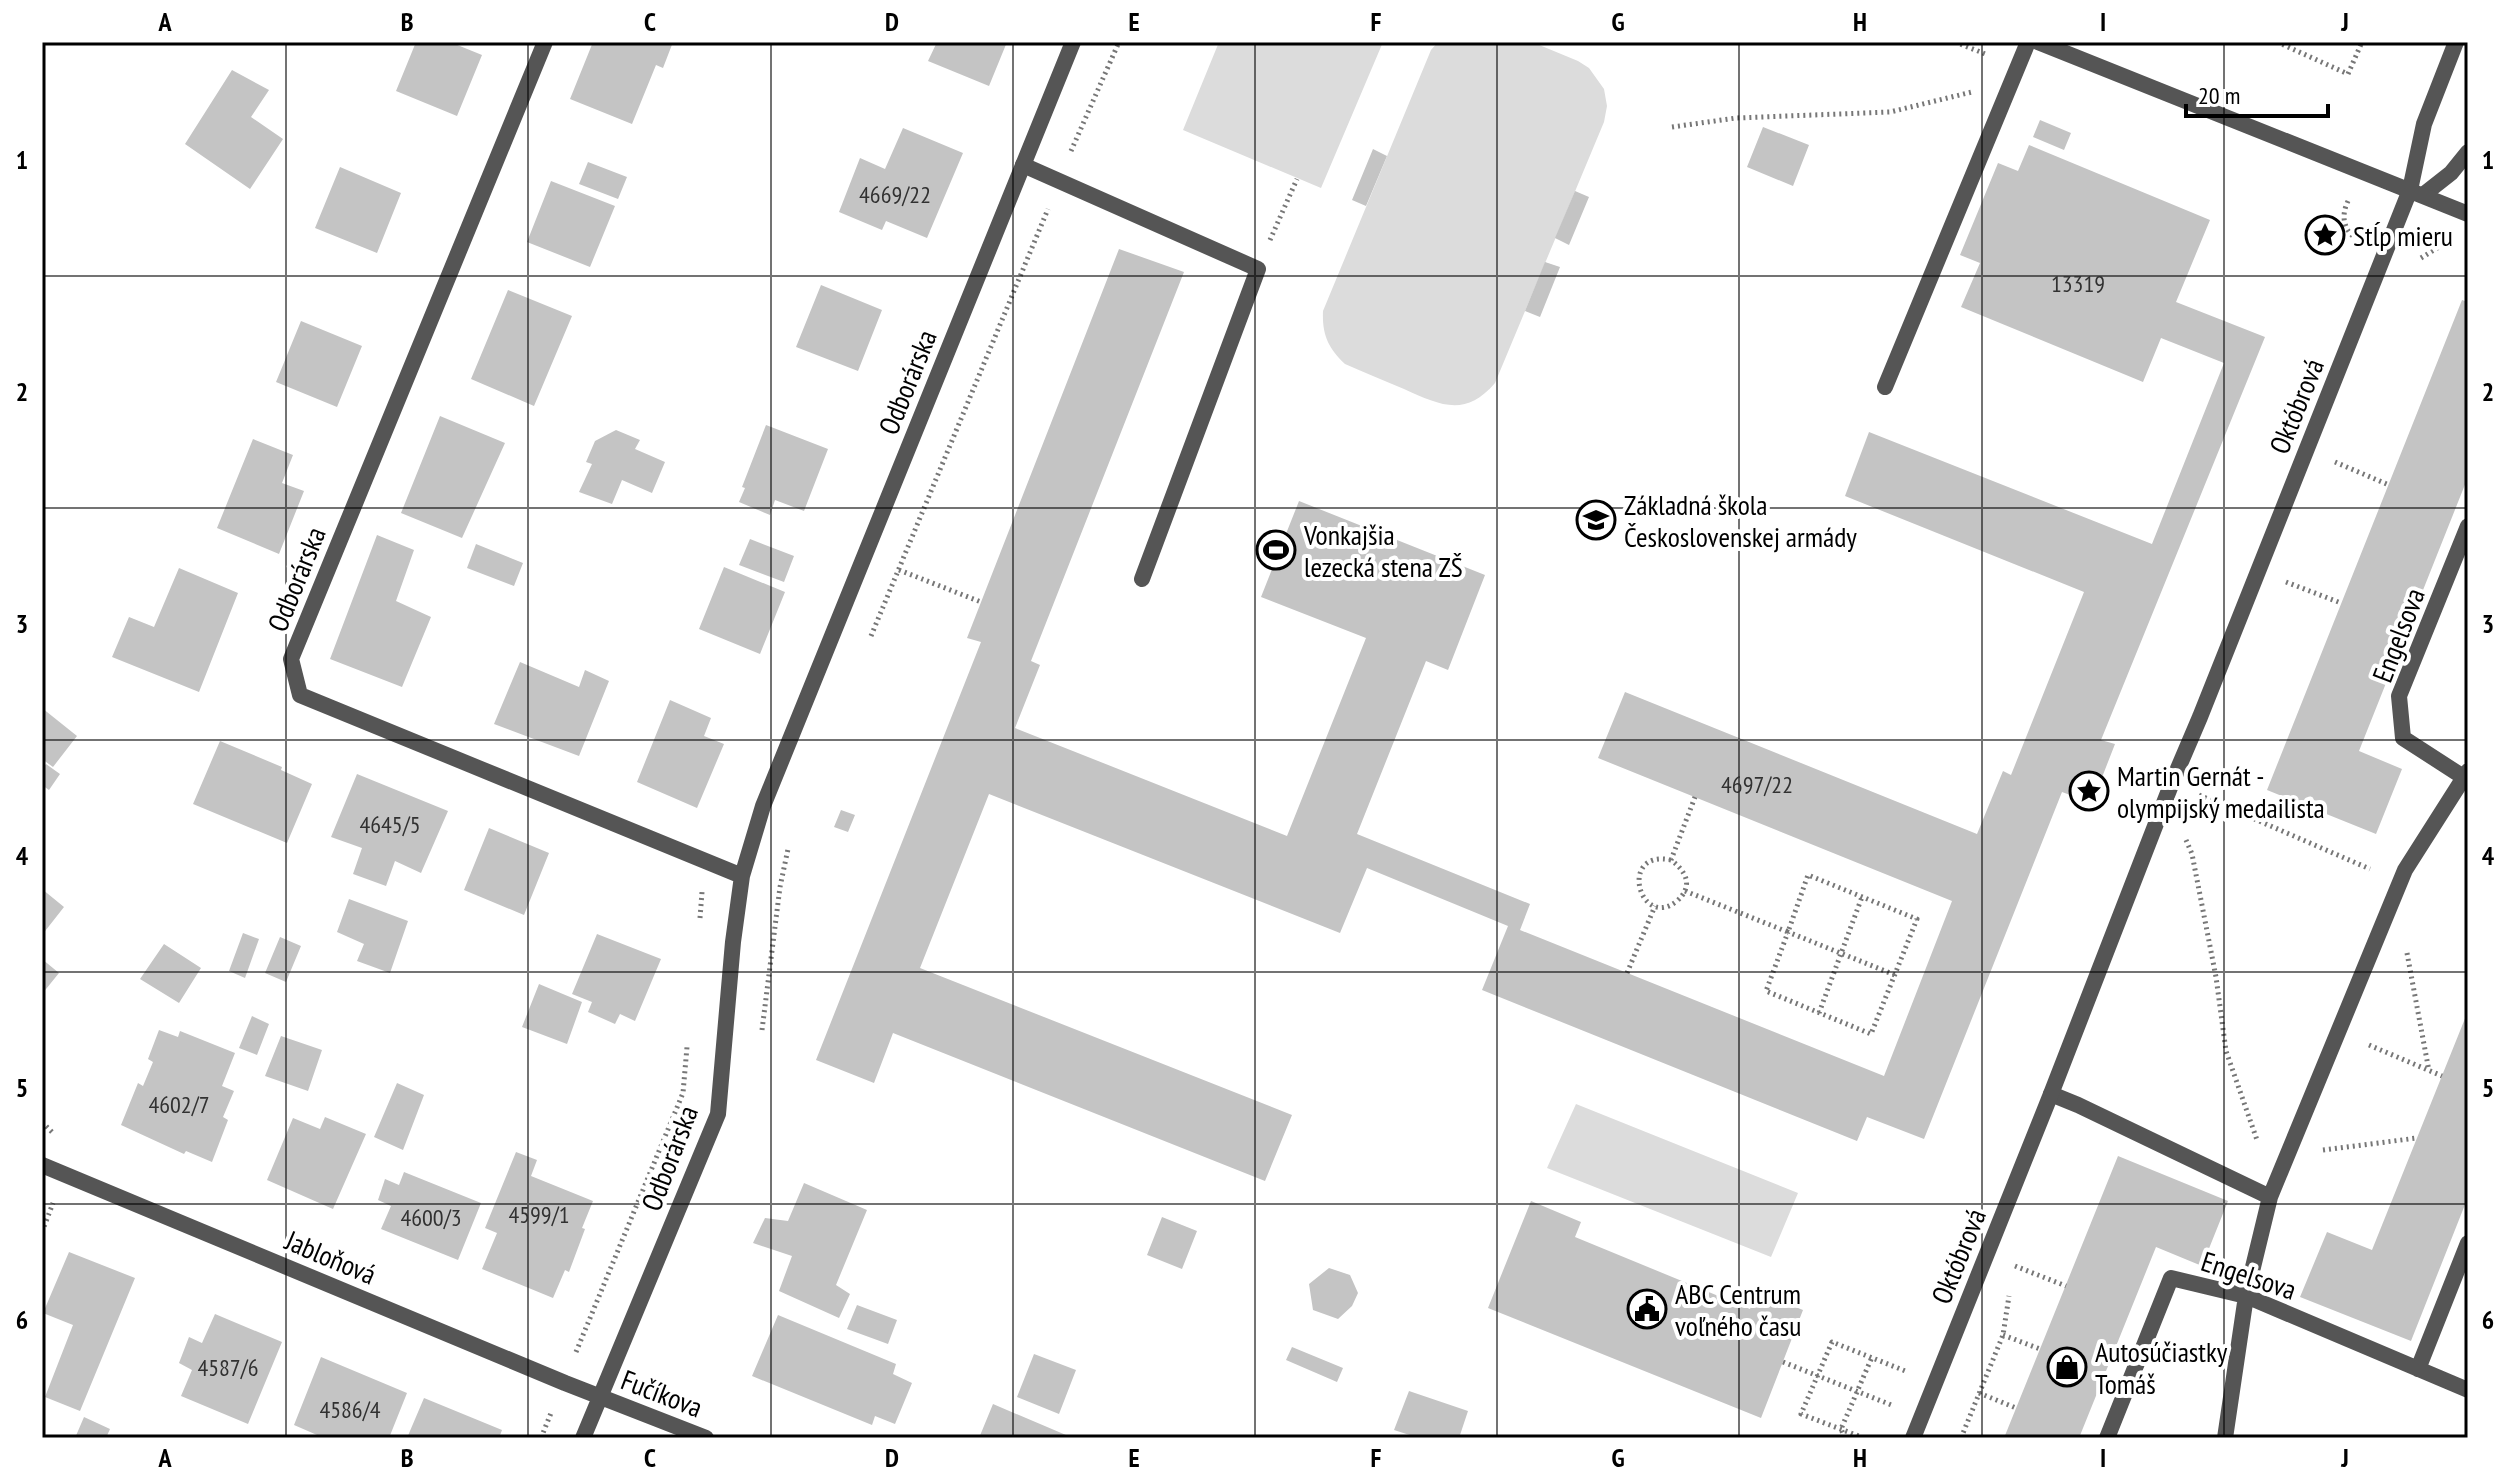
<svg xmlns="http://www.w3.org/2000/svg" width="2510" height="1480" font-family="'PT Sans Narrow',sans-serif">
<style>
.green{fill:#dcdcdc}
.building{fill:#c4c4c4}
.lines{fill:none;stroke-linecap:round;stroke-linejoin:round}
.path{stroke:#777;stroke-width:5;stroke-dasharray:2 4;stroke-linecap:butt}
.service{stroke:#555;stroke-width:16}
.minor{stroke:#555;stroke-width:16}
.grid{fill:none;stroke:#000;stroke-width:2;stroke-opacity:0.55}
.labels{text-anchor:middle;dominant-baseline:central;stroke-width:8;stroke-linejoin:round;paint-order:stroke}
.number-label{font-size:24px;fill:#313131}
.poi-label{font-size:28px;fill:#000;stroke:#fff;text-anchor:start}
.street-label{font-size:28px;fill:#000;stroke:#fff}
.neatline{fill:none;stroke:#000;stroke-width:3}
.grid-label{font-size:26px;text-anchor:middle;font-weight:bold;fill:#000}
</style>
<rect width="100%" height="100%" fill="#fff"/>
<path class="green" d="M1219 42H1383L1321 188 1183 130Z
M1438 42H1532L1578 61 1589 68 1604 89 1607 106 1604 122 1495 383C1465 418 1440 405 1404 389 1384 381 1364 372 1345 364 1328 348 1322 334 1323 311L1431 50Z
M1576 1104 1798 1193 1771 1257 1547 1168Z"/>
<path class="building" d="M416 42H450L482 55 457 116 396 91Z
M593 42 613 44 614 42H673L663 68 656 65 632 124 570 99Z
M937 42H1007L989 86 928 61Z
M232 70 269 90 251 117 283 139 250 189 185 144Z
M2040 120 2071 133 2064 150 2033 137Z
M1763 127 1809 145 1793 186 1747 167Z
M903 128 963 153 927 238 886 221 882 230 839 212 860 158 885 169Z
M2029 145 2210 220 2176 302 2265 337 2101 740 2115 744 2092 803 2062 792 1924 1139 1867 1117 1857 1141 1482 990 1508 926 1367 868 1340 933 989 794 920 968 1292 1115 1265 1181 893 1033 874 1083 816 1060 981 642 967 638 1119 249 1184 272 1031 661 1040 665 1015 728 1287 836 1366 638 1261 597 1299 501 1485 575 1448 670 1426 661 1357 834 1530 904 1520 930 1884 1076 1952 901 1598 758 1625 692 1977 834 2003 771 2011 775 2084 592 1845 496 1869 432 2152 544 2224 363 2161 338 2143 382 1961 307 1980 263 1960 255 1998 163 2018 171Z
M1373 149 1387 156 1366 206 1352 200Z
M588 162 627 177 618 199 579 184Z
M340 167 401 193 377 253 315 228Z
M551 181 615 206 590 267 527 242Z
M1575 191 1589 197 1569 245 1555 238Z
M1545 262 1560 267 1540 317 1525 311Z
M821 285 882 310 858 371 796 347Z
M508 290 572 316 534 406 471 379Z
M2462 300 2468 302V477L2359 751 2402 769 2376 834 2267 790Z
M301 321 362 346 337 407 276 382Z
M440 416 505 443 462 538 401 513Z
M766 425 828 449 804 511 775 500 770 515 739 502 745 488 742 487Z
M616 430 640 440 635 449 665 462 652 493 622 480 612 504 579 492 592 464 586 462 595 441Z
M253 439 293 455 282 483 304 491 279 554 217 528Z
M377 535 414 550 396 601 431 617 402 687 330 659Z
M750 539 794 556 784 582 739 565Z
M476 544 523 563 514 586 467 568Z
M724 567 785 592 760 654 699 629Z
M179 568 238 593 199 692 112 657 129 617 154 627Z
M520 662 579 687 585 670 609 681 579 756 494 724Z
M670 700 711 718 704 736 724 744 697 808 637 782Z
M42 708 77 736 53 767 42 759Z
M220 741 282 767 281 770 312 784 287 843 193 804Z
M46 764 60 774 49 790 42 785V769Z
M357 774 448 811 421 873 395 861 386 886 353 874 362 848 331 837Z
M841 810 855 815 848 832 834 827Z
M489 828 549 853 524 915 464 890Z
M42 889 64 907 42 935Z
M349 899 408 921 390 973 357 961 364 944 337 932Z
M243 933 259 939 245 978 229 971Z
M597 934 661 959 635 1021 620 1014 615 1024 588 1012 592 1002 572 994Z
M280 937 301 946 286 982 265 973Z
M164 944 201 968 179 1003 140 979Z
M42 959 59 973 42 994Z
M539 984 582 1002 567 1044 522 1027Z
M2468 1011V1197L2411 1341 2300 1297 2327 1232 2372 1250Z
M252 1016 269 1024 257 1055 239 1048Z
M159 1030 178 1037 180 1031 235 1053 222 1086 234 1091 223 1117 228 1120 212 1162 186 1151 184 1154 121 1125 138 1083 143 1086 153 1062 148 1059Z
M281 1036 322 1050 308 1091 265 1076Z
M397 1083 424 1095 403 1150 374 1137Z
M325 1117 366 1134 333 1209 267 1180 293 1118 320 1129Z
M516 1152 537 1160 531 1176 593 1201 582 1228 585 1229 569 1272 565 1270 553 1298 482 1269 497 1233 485 1228Z
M2118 1156 2228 1201 2202 1266 2156 1247 2079 1438H2004Z
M404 1172 481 1203 458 1260 381 1229 391 1206 378 1200 385 1179 399 1185Z
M804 1183 867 1210 836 1285 850 1294 839 1318 779 1291 792 1256 753 1243 765 1218 788 1221Z
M1531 1201 1581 1222 1575 1237 1750 1309 1757 1291 1803 1310 1761 1418 1488 1308Z
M1162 1217 1197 1231 1182 1269 1147 1255Z
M69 1252 135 1278 80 1411 45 1397 73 1325 43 1313Z
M1329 1268 1350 1275 1358 1293 1352 1306 1338 1319 1313 1310 1309 1284Z
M857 1305 897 1320 888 1344 847 1329Z
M215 1314 282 1342 248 1424 181 1396 192 1370 179 1363 189 1337 202 1343Z
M778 1315 896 1364 893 1374 912 1383 895 1424 875 1416 872 1425 752 1376Z
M1292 1347 1343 1368 1337 1382 1286 1360Z
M1034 1354 1076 1370 1059 1414 1017 1397Z
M321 1357 407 1393 389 1438H324L294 1425Z
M1409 1391 1468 1411 1459 1438H1419L1394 1430Z
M424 1398 502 1430 499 1438H407Z
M993 1404 1073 1438H979Z
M84 1417 110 1429 106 1438H75Z"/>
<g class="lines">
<path class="path" d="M1955 42 1988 55
M2277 42 2348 74 2362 42
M1672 127 1736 118 1890 112 1972 92
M1071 151 1119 42
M2348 201C2341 216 2343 228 2356 239
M1270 240 1297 179
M2421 258 2447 242
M2335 462 2389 485
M899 570 981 602
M2286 582 2341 603
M871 636 1048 209
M2199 795 2370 869
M2186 840 2192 854 2216 977 2226 1051 2257 1140
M1671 860C1617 849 1640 931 1677 901 1694 886 1686 871 1671 860L1695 797
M1685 891 1788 932 1808 875 1917 919 1871 1034 1766 991 1788 932 1895 975
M700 918 702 892
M2407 953 2429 1071
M1627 973 1655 906
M1819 1013 1862 897
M762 1030 780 887 788 849
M2369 1045 2442 1076
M42 1122 53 1133
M2323 1150 2417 1138
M42 1232 53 1203
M2015 1266 2066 1286
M2003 1335 2040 1349
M576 1352 683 1093 687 1047
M1783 1362 1894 1406
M1979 1393 2016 1408
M541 1438 551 1413
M1845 1438 1841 1429 1872 1357
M1864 1438 1801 1414 1832 1342 1908 1372
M1961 1438 2003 1335 2009 1296"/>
<path class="service" d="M1023 165 1258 269 1142 579
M2423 195 2451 173 2468 152
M1885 387 2028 42
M2468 526 2399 696 2403 738 2468 780
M2051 1094 2078 1105 2270 1197
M2418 1369 2468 1243
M2107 1438 2171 1278 2246 1296 2468 1390
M2225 1438 2246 1296 2270 1197 2405 870 2468 771"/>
<path class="minor" d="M545 42 291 659 300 695 742 876
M2038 42 2468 214
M42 1165 565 1383 706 1438
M583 1438 718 1114 733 942 742 876 763 806 1073 42
M1913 1438 2051 1094 2171 785 2200 717 2410 190 2424 124 2456 42"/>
</g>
<path class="grid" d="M286 42V1438M528 42V1438M771 42V1438M1013 42V1438M1255 42V1438M1497 42V1438M1739 42V1438M1982 42V1438M2224 42V1438M42 276H2468M42 508H2468M42 740H2468M42 972H2468M42 1204H2468"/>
<defs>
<g id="sight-ring" transform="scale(2)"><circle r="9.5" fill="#fff" stroke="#000" stroke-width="1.5"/><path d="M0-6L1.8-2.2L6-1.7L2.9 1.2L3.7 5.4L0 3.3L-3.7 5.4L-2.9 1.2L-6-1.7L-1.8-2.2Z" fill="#000"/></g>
<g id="school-ring" transform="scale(2)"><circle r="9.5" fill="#fff" stroke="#000" stroke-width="1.5"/><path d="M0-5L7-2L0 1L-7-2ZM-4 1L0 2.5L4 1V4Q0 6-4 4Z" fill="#000"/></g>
<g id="stadium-ring" transform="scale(2)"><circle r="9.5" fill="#fff" stroke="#000" stroke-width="1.5"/><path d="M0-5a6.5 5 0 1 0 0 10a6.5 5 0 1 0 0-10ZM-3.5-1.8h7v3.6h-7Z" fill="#000"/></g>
<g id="civic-ring" transform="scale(2)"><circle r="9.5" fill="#fff" stroke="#000" stroke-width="1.5"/><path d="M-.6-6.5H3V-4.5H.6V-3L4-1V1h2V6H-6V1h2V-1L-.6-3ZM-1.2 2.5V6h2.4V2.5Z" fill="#000"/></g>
<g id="shop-ring" transform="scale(2)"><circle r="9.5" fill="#fff" stroke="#000" stroke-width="1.5"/><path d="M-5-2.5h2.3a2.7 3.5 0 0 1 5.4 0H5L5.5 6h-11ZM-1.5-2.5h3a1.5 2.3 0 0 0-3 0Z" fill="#000"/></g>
</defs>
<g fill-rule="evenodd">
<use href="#sight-ring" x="2325" y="235"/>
<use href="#school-ring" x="1596" y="520"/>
<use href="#stadium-ring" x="1276" y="550"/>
<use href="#sight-ring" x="2089" y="791"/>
<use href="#civic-ring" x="1647" y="1309"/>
<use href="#shop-ring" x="2067" y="1367"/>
</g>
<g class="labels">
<g class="number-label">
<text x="895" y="194">4669/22</text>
<text x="2078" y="283">13319</text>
<text x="1757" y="784">4697/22</text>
<text x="390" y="824">4645/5</text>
<text x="179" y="1104">4602/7</text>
<text x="539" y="1214">4599/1</text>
<text x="431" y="1217">4600/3</text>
<text x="228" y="1367">4587/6</text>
<text x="350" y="1409">4586/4</text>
</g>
<g class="poi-label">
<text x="2353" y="235">Stĺp mieru</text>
<text x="1624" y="504">Základná škola<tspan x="1624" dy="32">Československej armády</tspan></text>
<text x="1304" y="534">Vonkajšia<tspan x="1304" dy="32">lezecká stena ZŠ</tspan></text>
<text x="2117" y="775">Martin Gernát -<tspan x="2117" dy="32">olympijský medailista</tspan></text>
<text x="1675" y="1293">ABC Centrum<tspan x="1675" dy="32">voľného času</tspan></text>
<text x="2095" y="1351">Autosúčiastky<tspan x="2095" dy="32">Tomáš</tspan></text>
</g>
<g class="street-label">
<text transform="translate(907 382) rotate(-68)">Odborárska</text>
<text transform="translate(2296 406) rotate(-68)">Októbrová</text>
<text transform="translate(296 579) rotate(-68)">Odborárska</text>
<text transform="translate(2398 635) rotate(-69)">Engelsova</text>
<text transform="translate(669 1158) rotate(-69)">Odborárska</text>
<text transform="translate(1958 1256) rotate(-68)">Októbrová</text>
<text transform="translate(331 1257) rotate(23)">Jabloňová</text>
<text transform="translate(2249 1275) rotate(18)">Engelsova</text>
<text transform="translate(662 1393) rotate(21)">Fučíkova</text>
</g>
</g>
<rect width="2510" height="1480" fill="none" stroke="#ffffff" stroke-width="88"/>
<path d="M2186 104v12h142v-12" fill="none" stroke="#000000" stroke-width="4"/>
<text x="2198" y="104" font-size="24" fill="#000000" stroke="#ffffff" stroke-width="6" paint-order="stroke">20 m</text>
<rect x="44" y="44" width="2422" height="1392" class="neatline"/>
<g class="grid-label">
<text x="165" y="31">A</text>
<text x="407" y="31">B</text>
<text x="650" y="31">C</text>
<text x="892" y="31">D</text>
<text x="1134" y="31">E</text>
<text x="1376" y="31">F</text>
<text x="1618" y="31">G</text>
<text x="1860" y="31">H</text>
<text x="2103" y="31">I</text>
<text x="2345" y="31">J</text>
<text x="22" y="169">1</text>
<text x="2488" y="169">1</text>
<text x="22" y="401">2</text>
<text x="2488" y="401">2</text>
<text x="22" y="633">3</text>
<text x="2488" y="633">3</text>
<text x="22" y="865">4</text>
<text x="2488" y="865">4</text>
<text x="22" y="1097">5</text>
<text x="2488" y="1097">5</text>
<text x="22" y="1329">6</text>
<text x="2488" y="1329">6</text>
<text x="165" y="1467">A</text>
<text x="407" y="1467">B</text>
<text x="650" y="1467">C</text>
<text x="892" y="1467">D</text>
<text x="1134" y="1467">E</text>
<text x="1376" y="1467">F</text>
<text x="1618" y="1467">G</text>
<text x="1860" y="1467">H</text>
<text x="2103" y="1467">I</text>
<text x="2345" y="1467">J</text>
</g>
</svg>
